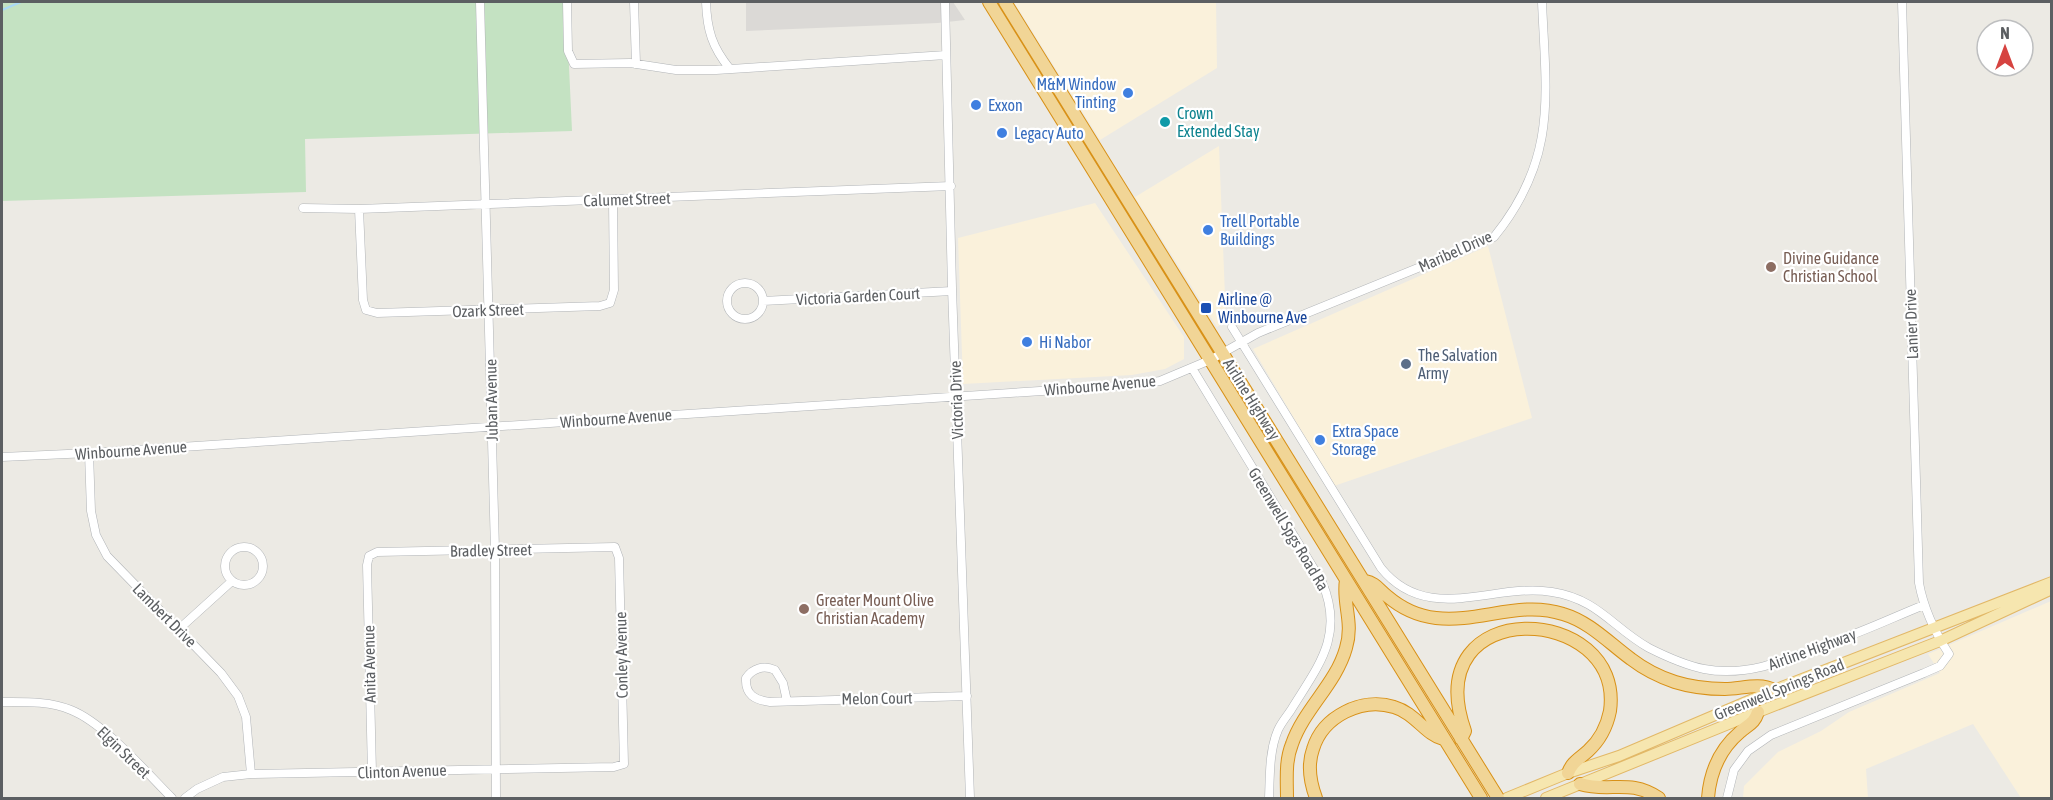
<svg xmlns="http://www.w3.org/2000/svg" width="2053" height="800" font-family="'Asap Condensed',sans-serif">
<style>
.commercial{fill:#faf1db}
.industrial{fill:#dbd9d6}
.green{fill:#c4e2c2}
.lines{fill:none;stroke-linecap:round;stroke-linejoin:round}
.stream{stroke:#aad9f6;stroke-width:2}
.minor-casing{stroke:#b1b4b7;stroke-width:9}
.major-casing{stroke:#e2b867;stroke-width:12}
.highway-casing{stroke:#d89118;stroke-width:14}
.minor{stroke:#fff;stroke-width:8}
.major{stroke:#f6e6af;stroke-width:10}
.highway{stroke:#f1d596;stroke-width:12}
.shop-dot{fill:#3f7fe0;stroke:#fff;stroke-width:2}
.culture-dot{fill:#0f9aa8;stroke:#fff;stroke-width:2}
.education-dot{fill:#8d6e63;stroke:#fff;stroke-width:2}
.transit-dot{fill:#1a4fb4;stroke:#fff;stroke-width:2}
.service-dot{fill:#5c6f8a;stroke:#fff;stroke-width:2}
.labels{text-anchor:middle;stroke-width:4.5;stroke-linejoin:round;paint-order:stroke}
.shop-label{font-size:16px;fill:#366cbe;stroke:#fff;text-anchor:start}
.culture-label{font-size:16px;fill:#0d838f;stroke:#fff;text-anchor:start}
.street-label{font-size:16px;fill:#5c5f62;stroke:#fff}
.education-label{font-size:16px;fill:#785e54;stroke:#fff;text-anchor:start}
.transit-label{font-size:16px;fill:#164399;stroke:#fff;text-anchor:start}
.service-label{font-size:16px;fill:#4e5e75;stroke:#fff;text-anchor:start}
</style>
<rect width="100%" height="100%" fill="#eceae4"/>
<path class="commercial" d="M1014,2H1216L1217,68L1100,140Z
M1219,146L1226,321L1217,327L1135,197Z
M1095,203L1184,337V359L1165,369L1132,375L963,384L958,238Z
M1488,246L1532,418L1334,486L1253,349Z
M2051,601V798H2021L1973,724L1866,769L1868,798H1743L1744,786L1778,752L1821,731L1849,712L1940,673L1928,654Z"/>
<path class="industrial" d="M746,2H953L965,20L938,23L746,31Z"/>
<path class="green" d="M2,2H566L572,131L305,139L306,192L2,201Z"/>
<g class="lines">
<path class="stream" d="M143,2H152
M2,10L21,2"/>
<defs>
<path id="minor" d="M480,2L495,550L496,798
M567,2L568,51L574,64L630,63L676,70H716L946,55
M634,2L636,64
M706,2C707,30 712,47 730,69
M945,2L952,288L970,798
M303,208L359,209L951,186
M359,209L363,300L366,310L377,313L600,306L610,303L614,290L613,200
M727 301a18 18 0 1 1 36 0a18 18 0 1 1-36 0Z
M763,301L952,291
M1232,327L1381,568C1428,626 1494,582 1552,592C1598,599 1613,628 1649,648C1667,657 1684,665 1704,669C1750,678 1793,657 1835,641C1865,631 1894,617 1924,605
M1192,368L1322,582C1345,636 1318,666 1291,710C1287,716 1281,723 1278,730C1269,751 1270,776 1269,798
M89,453L91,511L96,535L107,556L221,673L238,696L246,717L251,774
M2,457L89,453L1133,385L1160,381L1210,360L1258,333L1494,237C1558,158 1546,96 1542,2
M225 566a19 19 0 1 1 38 0a19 19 0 1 1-38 0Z
M179,629L232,581
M787,701L783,683L775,670C764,665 753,668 746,678C745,695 755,700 770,702L967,696
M2,702C24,702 50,701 71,710C104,723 146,772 172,798
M185,798L197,789L223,777L251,774L614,767L624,764L619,558L615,547L377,552L369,556L367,565L372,772
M1727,798L1734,770L1748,751L1771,735L1924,673L1940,666L1949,654C1934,631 1924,610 1919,583L1902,2"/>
<path id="major" d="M1507,798L1568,773L1619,756L1774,690L2052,582
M1546,798L1758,712L1940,641L2052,589"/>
<path id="highway" d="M989,2L1481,798
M1005,2L1498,798
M1365,581C1376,583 1379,590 1387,596C1401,608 1418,616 1436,618C1479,623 1520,600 1563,614C1590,622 1609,643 1631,659C1644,669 1660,677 1675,682C1691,687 1708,689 1725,689C1741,689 1759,682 1774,690
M1461,739L1465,731C1416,593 1625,603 1610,711C1607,726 1599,741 1588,751C1579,759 1572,762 1568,773
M1580,784C1610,793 1629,778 1659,798
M1287,798C1287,780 1285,761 1292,744C1304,709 1336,684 1346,648C1354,622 1342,603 1346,580
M1316,798C1310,782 1307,766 1313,749C1323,716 1362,697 1394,707C1415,713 1426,735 1443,739
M1708,798C1710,772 1720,749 1740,732C1749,724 1754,724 1758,712"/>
</defs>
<use href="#minor" class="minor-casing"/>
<use href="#major" class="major-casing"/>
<use href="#highway" class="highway-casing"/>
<use href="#minor" class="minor"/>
<use href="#major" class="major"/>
<use href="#highway" class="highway"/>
</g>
<g class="shop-dot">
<circle cx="1128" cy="93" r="6"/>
<circle cx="976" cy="105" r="6"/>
<circle cx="1002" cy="133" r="6"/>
<circle cx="1208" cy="230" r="6"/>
<circle cx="1027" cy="342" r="6"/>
<circle cx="1320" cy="440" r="6"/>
</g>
<circle class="culture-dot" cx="1165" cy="122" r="6"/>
<g class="education-dot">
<circle cx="1771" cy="267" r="6"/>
<circle cx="804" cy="609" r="6"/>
</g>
<rect class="transit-dot" x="1200" y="302" width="12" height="12" rx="3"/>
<circle class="service-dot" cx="1406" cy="364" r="6"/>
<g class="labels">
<g class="shop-label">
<text x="1116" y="90" text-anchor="end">M&amp;M Window<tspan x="1116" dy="18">Tinting</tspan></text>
<text x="988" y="111">Exxon</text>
<text x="1014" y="139">Legacy Auto</text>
<text x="1220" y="227">Trell Portable<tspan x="1220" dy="18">Buildings</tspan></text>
<text x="1039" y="348">Hi Nabor</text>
<text x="1332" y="437">Extra Space<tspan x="1332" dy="18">Storage</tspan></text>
</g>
<g class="culture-label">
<text x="1177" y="119">Crown<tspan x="1177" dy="18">Extended Stay</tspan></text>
</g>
<g class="street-label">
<text transform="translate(627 199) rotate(-2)" y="6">Calumet Street</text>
<text transform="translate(1455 251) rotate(-24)" y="6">Maribel Drive</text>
<text transform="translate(858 296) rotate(-3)" y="6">Victoria Garden Court</text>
<text transform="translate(488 310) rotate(-2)" y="6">Ozark Street</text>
<text transform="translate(1911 324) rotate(-92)" y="6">Lanier Drive</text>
<text transform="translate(1100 385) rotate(-5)" y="6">Winbourne Avenue</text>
<text transform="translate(1252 399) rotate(58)" y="6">Airline Highway</text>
<text transform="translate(491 400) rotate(-91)" y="6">Juban Avenue</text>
<text transform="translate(956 400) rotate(-92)" y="6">Victoria Drive</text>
<text transform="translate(616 418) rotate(-4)" y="6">Winbourne Avenue</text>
<text transform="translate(131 450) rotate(-4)" y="6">Winbourne Avenue</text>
<text transform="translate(1289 529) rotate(59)" y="6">Greenwell Spgs Road Ra</text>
<text transform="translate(491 550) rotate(-1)" y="6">Bradley Street</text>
<text transform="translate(165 615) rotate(45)" y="6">Lambert Drive</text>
<text transform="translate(1812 649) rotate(-20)" y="6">Airline Highway</text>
<text transform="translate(621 655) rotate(-91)" y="6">Conley Avenue</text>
<text transform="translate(369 664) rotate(-91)" y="6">Anita Avenue</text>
<text transform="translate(1779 689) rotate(-22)" y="6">Greenwell Springs Road</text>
<text transform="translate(877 698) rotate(-1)" y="6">Melon Court</text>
<text transform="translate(124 752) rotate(44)" y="6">Elgin Street</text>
<text transform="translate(402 771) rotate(-2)" y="6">Clinton Avenue</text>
</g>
<g class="education-label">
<text x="1783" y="264">Divine Guidance<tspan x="1783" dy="18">Christian School</tspan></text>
<text x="816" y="606">Greater Mount Olive<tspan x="816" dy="18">Christian Academy</tspan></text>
</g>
<g class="transit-label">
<text x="1218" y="305">Airline @<tspan x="1218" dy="18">Winbourne Ave</tspan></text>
</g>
<g class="service-label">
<text x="1418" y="361">The Salvation<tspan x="1418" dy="18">Army</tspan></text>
</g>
</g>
<rect width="2053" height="800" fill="none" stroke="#5c5f62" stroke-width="6"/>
<g transform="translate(2005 48)"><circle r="28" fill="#ffffff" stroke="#bebfc0" stroke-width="1.5"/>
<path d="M0-4.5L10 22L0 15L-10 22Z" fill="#d64340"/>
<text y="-9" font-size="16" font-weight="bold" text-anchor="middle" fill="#5c5f62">N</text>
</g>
</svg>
